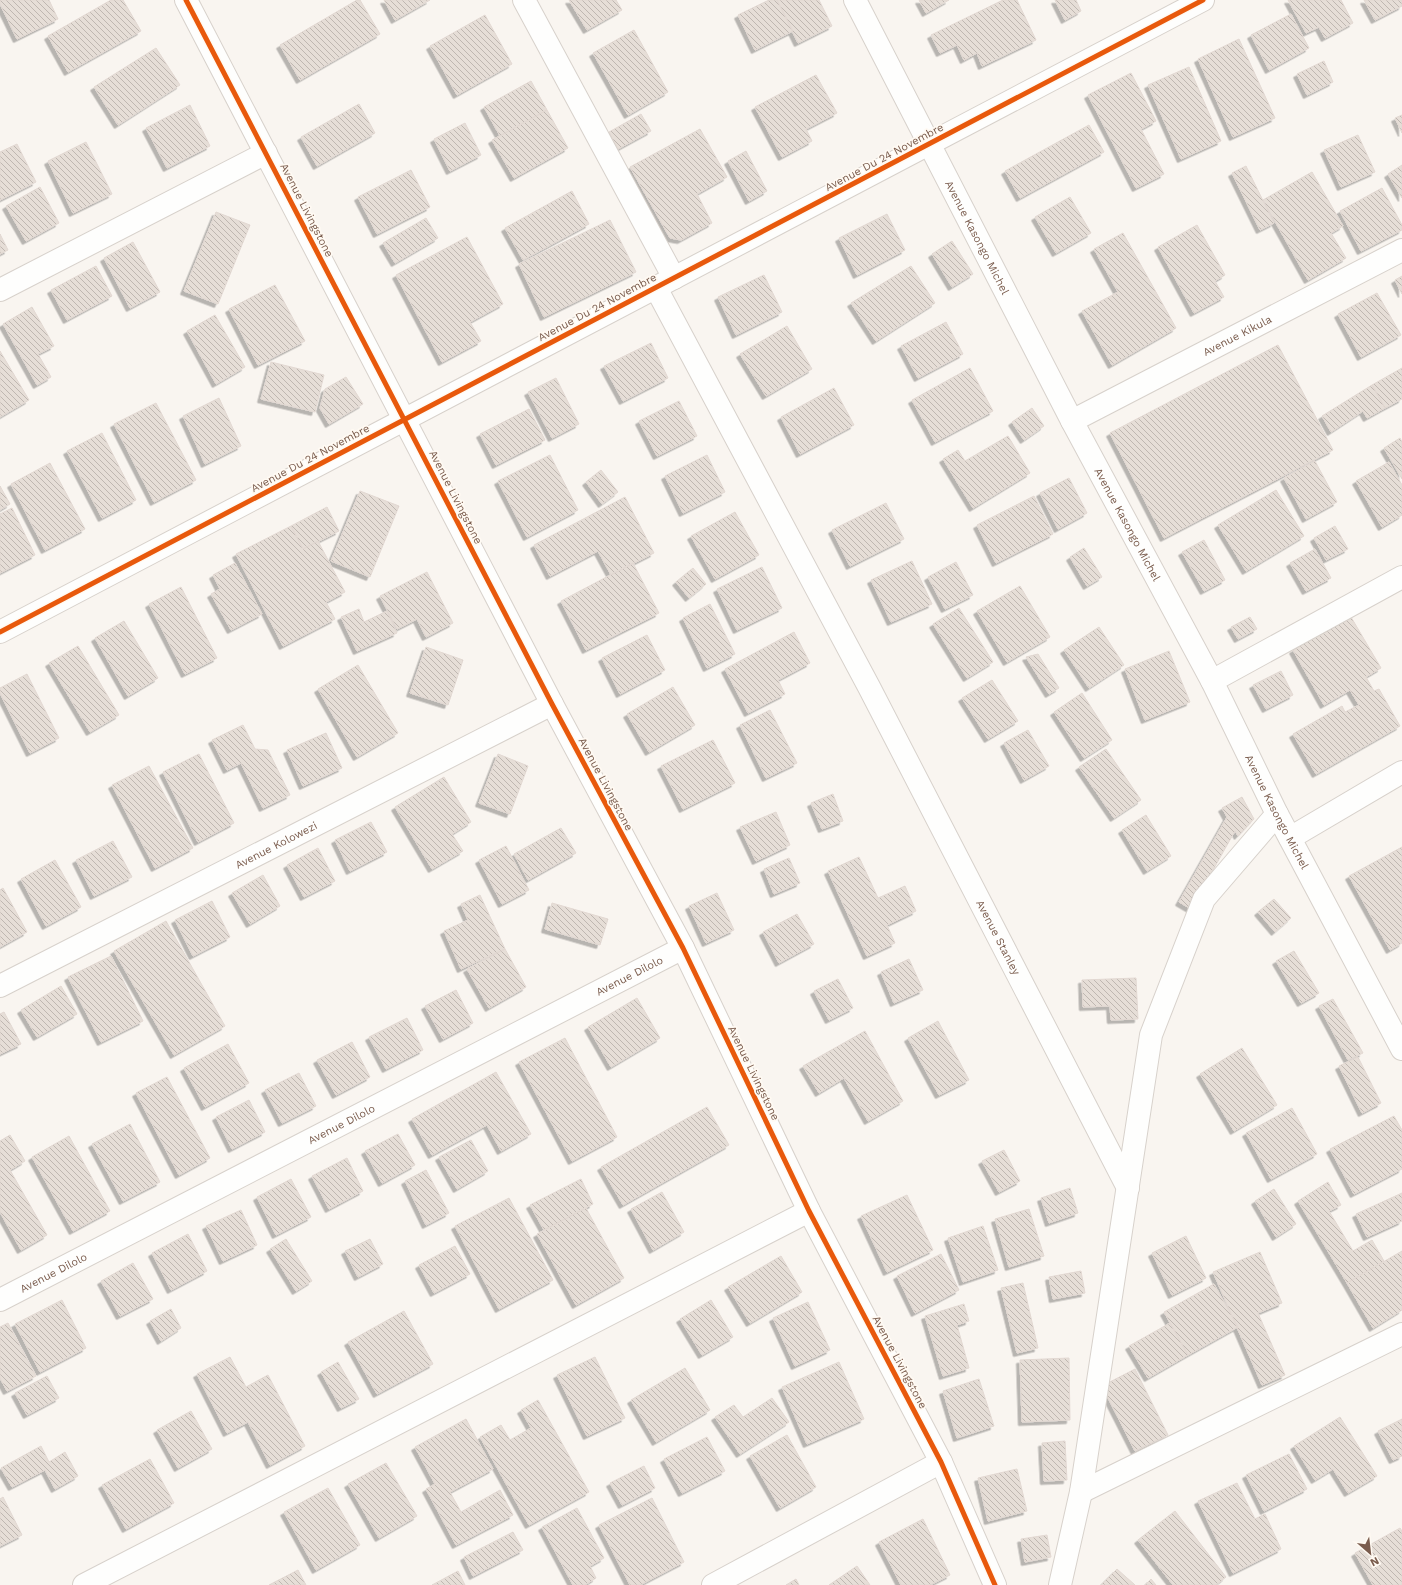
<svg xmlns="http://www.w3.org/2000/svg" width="1402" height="1585" font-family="'Work Sans',sans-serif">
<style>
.building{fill:url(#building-back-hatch);stroke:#e2d8d2;filter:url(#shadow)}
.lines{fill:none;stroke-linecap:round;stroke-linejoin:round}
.minor-casing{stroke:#d7d1cb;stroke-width:24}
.minor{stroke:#fefefd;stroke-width:22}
.cycleway-casing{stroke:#fffaf3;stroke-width:8}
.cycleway{stroke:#e8590c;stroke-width:5}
.labels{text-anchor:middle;stroke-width:3.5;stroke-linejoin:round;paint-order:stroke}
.street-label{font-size:11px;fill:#7a5c4d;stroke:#fffaf3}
</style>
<defs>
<pattern id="building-back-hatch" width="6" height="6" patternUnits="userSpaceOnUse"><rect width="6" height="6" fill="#e6ded7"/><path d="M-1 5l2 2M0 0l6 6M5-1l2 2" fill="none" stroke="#bfb7b1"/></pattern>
<filter id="shadow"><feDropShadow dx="-3.5" dy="3.5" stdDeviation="0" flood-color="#0004"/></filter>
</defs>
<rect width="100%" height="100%" fill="#f9f5f0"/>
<path class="building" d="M0,0H49L58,19L17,39L0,4Z
M111,0H123L141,31L68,72L48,36Z
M357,0H360L380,34L300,80L280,45Z
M384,0H430L395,20Z
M569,0H616L622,10L587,30Z
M769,0H777L793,31L755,50L738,15Z
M777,0H819L832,26L798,43Z
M919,0H949L926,13Z
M1003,0H1017L1036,40L982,66L977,53L964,60L957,45L940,53L931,35Z
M1055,0H1076L1081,11L1065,20Z
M1288,0H1341L1353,23L1325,38L1319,27L1306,33Z
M1364,0H1402V6L1375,20Z
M1291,14L1309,48L1269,70L1251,35Z
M485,15L512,64L457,95L430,46Z
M634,30L668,92L628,115L593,53Z
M1239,39L1275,118L1233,137L1198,59Z
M156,48L180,85L118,125L94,87Z
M1324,61L1333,82L1307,95L1297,74Z
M1189,67L1221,141L1181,159L1148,85Z
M1131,73L1156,121L1141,129L1164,174L1136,188L1088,95Z
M816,75L837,113L806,129L812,141L782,157L755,107Z
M531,81L547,110L500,136L484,107Z
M359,104L375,133L317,166L301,137Z
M190,105L210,146L167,168L146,128Z
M547,110L568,148L514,178L492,140Z
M641,114L651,131L618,149L609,132Z
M1402,115V133L1395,118Z
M465,123L481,155L450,171L434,139Z
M1089,125L1104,152L1020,198L1005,171Z
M700,129L727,177L697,194L712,223L681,240L670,238L630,167Z
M1358,135L1375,172L1341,187L1324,150Z
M86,142L112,194L73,213L48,161Z
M17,144L36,182L0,200V152Z
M746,151L767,191L749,201L728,161Z
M1402,165V198L1388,174Z
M1246,166L1274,223L1260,230L1232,173Z
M411,170L430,207L377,234L358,197Z
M1312,172L1343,226L1331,233L1346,258L1308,280L1263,200Z
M40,187L59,223L26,241L6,206Z
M1382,188L1402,225V230L1361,251L1340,211Z
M572,191L589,224L523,260L505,228Z
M1070,197L1091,233L1056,253L1035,217Z
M216,212L250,225L218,304L184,291Z
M887,214L905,250L857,275L839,238Z
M426,218L438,238L395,263L383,243Z
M610,220L636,272L544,317L519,264Z
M1197,225L1225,275L1215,281L1224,297L1194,313L1158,247Z
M1123,233L1176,328L1112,365L1082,311L1118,292L1094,249Z
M0,234L8,250L0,254Z
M467,237L503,304L470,322L481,341L442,362L396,275Z
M952,241L973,274L952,287L932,254Z
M133,242L160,292L130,308L104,258Z
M96,266L112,296L67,320L51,290Z
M911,266L935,303L876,341L851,303Z
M764,275L782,312L736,335L718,297Z
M1402,276V294L1395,280Z
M275,285L305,341L258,365L229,309Z
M1377,293L1401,335L1361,357L1338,314Z
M32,307L54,346L38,354L51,377L37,385L3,324Z
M215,315L245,367L216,384L187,331Z
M946,322L963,354L918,378L901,346Z
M787,326L812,369L766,396L740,354Z
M651,343L668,378L623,401L604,366Z
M1278,345L1333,450L1164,538L1110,433Z
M0,351L29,400L0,417Z
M271,362L324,375L315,412L261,399Z
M970,368L993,411L935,442L912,400Z
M1402,368V399L1385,408L1372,385Z
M346,377L363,404L329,424L320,408L325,389Z
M556,378L579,424L552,438L528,392Z
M1372,385L1385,408L1367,418L1363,411L1331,432L1322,416Z
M834,388L854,425L800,454L781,417Z
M219,398L241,446L205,464L183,416Z
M679,401L697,436L657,456L639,421Z
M156,403L196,480L154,502L114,424Z
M1032,408L1044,426L1024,440L1012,422Z
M529,409L545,440L496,465L480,434Z
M102,433L136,500L102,518L67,451Z
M1008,436L1030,473L973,508L943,459L958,450L965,461Z
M1400,438L1402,442V479L1384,448Z
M550,455L578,510L527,537L498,481Z
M707,455L725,492L683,513L665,476Z
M1315,461L1337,502L1306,519L1284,478Z
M1389,462L1402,485V515L1382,527L1356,481Z
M50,463L85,529L45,550L11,484Z
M601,470L618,492L602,504L586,482Z
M1069,478L1087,513L1058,529L1040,493Z
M0,486L10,504L0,510Z
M1276,490L1304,536L1246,571L1218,525Z
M360,491L399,506L370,577L331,561Z
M1034,496L1053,534L996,563L977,525Z
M625,497L654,553L611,575L598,551L550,576L534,545Z
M886,503L904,539L850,566L832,530Z
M327,507L339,531L303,549L291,526Z
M12,508L35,555L0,573V514Z
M735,512L759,555L715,579L691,536Z
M291,526L303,549L318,541L345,592L326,602L335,619L283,646L236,554Z
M1335,526L1348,549L1326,560L1314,538Z
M1204,540L1225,580L1204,591L1182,552Z
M1084,548L1102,577L1087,586L1070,557Z
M1315,549L1331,578L1306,591L1290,563Z
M912,561L932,604L891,622L871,580Z
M956,562L973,595L945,609L928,577Z
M235,563L262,614L231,630L211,594L220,589L213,575Z
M633,563L659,613L586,650L561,601Z
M762,567L782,608L737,630L717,589Z
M693,568L706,584L689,598L676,582Z
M427,572L453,623L426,637L417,619L397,629L380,596Z
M1020,586L1050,637L1007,662L977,611Z
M181,587L217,658L185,674L149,604Z
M710,604L735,654L707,668L683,618Z
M959,608L993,662L967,678L933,624Z
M359,609L364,622L387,611L397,633L357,651L341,617Z
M1250,617L1257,629L1238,639L1231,627Z
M1351,617L1381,668L1366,677L1374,691L1379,689L1400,726L1316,774L1293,734L1342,706L1345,712L1359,705L1350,690L1324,705L1293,650Z
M124,621L158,678L128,696L95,638Z
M1099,627L1124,665L1089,688L1064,650Z
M794,632L810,663L778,680L785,694L748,713L725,669Z
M647,635L665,670L620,694L602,658Z
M78,646L119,715L90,732L49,663Z
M426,647L463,660L448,705L410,693Z
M1169,651L1190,702L1145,720L1125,669Z
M1038,654L1059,688L1049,694L1026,657Z
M358,665L398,733L357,757L318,689Z
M1281,671L1293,695L1266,709L1253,685Z
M27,674L59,738L30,753L0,693V688Z
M992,680L1018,721L988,739L962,698Z
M673,687L695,725L649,752L627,714Z
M1082,693L1112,740L1084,758L1054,712Z
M770,710L797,763L766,778L740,725Z
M243,725L255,749L268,750L290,795L263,808L241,763L227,770L212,740Z
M1028,730L1049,766L1024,780L1004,743Z
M326,733L342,768L303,786L287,750Z
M713,740L735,783L683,809L661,766Z
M1106,749L1141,800L1114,818L1079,767Z
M199,754L234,823L198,842L163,772Z
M498,754L528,766L510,814L479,803Z
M149,766L193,848L155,868L112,785Z
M444,777L471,822L452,834L463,851L432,869L395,807Z
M833,794L843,821L822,829L811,803Z
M1242,797L1254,819L1238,836L1235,831L1191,909L1179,902L1227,817L1222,808Z
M776,812L790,845L756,861L740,827Z
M1146,815L1171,856L1147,871L1122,830Z
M371,822L387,852L350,871L335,840Z
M561,828L576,853L528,880L514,854Z
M113,841L132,877L94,896L76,860Z
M506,846L529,890L502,904L479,860Z
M1402,847V943L1390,950L1349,876Z
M318,848L335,881L304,897L287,865Z
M859,857L878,898L905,886L916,911L887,925L895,943L867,956L828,871Z
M789,858L800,883L774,894L764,869Z
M55,860L81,907L46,926L21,879Z
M263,875L280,906L250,924L232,893Z
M3,888L27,932L0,947V890Z
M717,893L734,930L706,943L689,906Z
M480,895L505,949L461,969L444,931L468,920L461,904Z
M1274,899L1291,918L1275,932L1258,912Z
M212,901L230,937L193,956L175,920Z
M552,903L608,919L600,945L545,929Z
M797,914L814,944L779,963L763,932Z
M166,921L225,1026L174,1055L114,951Z
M505,949L526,987L489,1008L467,969Z
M1294,951L1319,993L1301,1003L1276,961Z
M111,956L143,1021L101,1042L68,977Z
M909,959L923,990L894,1003L881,972Z
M1136,978L1138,1019L1111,1020L1110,1006L1083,1007L1082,980Z
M838,979L853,1008L829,1020L814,991Z
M61,986L77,1014L37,1037L21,1010Z
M456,990L473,1023L443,1039L425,1006Z
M637,998L660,1038L611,1067L588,1027Z
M1333,999L1363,1053L1348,1060L1319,1006Z
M4,1012L21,1044L0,1054V1014Z
M407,1018L423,1050L386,1069L369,1037Z
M938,1021L969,1080L939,1095L908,1038Z
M865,1031L903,1101L868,1121L844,1078L819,1093L803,1066Z
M565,1038L617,1137L572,1161L519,1062Z
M352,1042L370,1077L336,1095L317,1060Z
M228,1044L249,1083L205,1107L184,1068Z
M1242,1048L1277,1105L1234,1131L1200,1074Z
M1358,1057L1381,1103L1362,1113L1339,1066Z
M496,1072L531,1134L501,1151L487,1125L432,1155L412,1119Z
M299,1073L316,1106L282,1123L265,1090Z
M167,1077L210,1158L179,1175L136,1093Z
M249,1100L265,1132L232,1149L216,1117Z
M707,1107L729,1145L623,1205L601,1167Z
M1292,1108L1317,1154L1271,1179L1246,1133Z
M1394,1116L1402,1130V1169L1354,1194L1330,1149Z
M130,1124L160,1182L123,1201L92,1144Z
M398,1134L415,1165L382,1183L365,1151Z
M10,1135L25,1161L10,1170L47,1235L21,1250L0,1212V1141Z
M69,1136L110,1211L73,1231L32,1157Z
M471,1140L488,1171L457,1189L439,1157Z
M1004,1150L1020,1181L999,1192L982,1161Z
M347,1158L363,1191L329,1209L312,1176Z
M426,1170L449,1213L426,1225L405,1181Z
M291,1179L311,1217L276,1235L257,1197Z
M581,1179L593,1204L544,1230L530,1205Z
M1328,1182L1341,1205L1329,1211L1353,1251L1372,1240L1384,1261L1347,1283L1298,1201Z
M1070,1188L1078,1213L1049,1223L1041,1198Z
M1274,1189L1296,1224L1276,1237L1255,1201Z
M662,1192L684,1232L653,1250L631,1209Z
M1402,1193V1221L1367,1237L1356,1214Z
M907,1195L933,1250L887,1272L861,1216Z
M509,1198L553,1280L499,1309L455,1226Z
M586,1208L624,1278L576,1305L537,1234Z
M1029,1209L1044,1256L1009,1267L995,1219Z
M241,1210L257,1245L223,1261L206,1226Z
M983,1226L998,1270L963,1282L948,1238Z
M188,1234L207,1271L171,1290L152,1253Z
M1186,1236L1206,1278L1172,1295L1152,1253Z
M286,1239L312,1281L296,1291L270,1249Z
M370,1239L383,1264L358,1277L345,1251Z
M455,1246L470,1274L434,1293L419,1265Z
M1402,1251V1310L1373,1328L1347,1283Z
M1260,1252L1282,1303L1258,1313L1285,1375L1262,1385L1213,1272Z
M941,1254L959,1290L915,1313L897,1276Z
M781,1256L802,1292L750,1323L728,1287Z
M133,1263L153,1299L120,1316L101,1281Z
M1081,1271L1085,1293L1053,1299L1049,1277Z
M1023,1283L1038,1348L1017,1353L1001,1288Z
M1214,1284L1238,1327L1188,1355L1164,1312Z
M62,1300L86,1348L40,1372L15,1324Z
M711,1300L733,1337L702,1355L680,1319Z
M808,1302L830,1350L795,1366L773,1318Z
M964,1304L969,1321L957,1325L969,1368L943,1376L925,1316Z
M171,1309L181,1328L161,1341L150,1321Z
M404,1311L433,1364L377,1394L348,1342Z
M8,1323L36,1376L7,1391L0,1378V1327Z
M1170,1323L1188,1355L1148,1378L1129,1346Z
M230,1357L246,1387L268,1375L305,1446L270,1465L248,1422L227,1433L197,1374Z
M595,1357L625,1418L587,1436L557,1375Z
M1069,1358L1070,1420L1022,1422L1020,1360Z
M338,1362L359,1399L341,1408L321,1372Z
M839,1362L864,1419L807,1444L782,1387Z
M685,1368L710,1410L656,1442L631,1400Z
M1135,1369L1168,1435L1135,1451L1102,1386Z
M47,1376L59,1398L27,1415L15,1393Z
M979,1379L994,1426L957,1438L943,1391Z
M772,1398L789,1422L740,1454L715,1417L734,1405L743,1417Z
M538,1400L589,1492L529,1525L480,1437L501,1425L510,1440L531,1428L521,1410Z
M191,1411L212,1449L178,1468L157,1430Z
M1340,1417L1377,1476L1348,1493L1333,1469L1315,1480L1294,1446Z
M466,1419L493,1469L450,1492L461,1512L500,1490L513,1515L456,1545L426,1489L435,1484L415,1447Z
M1402,1419V1456L1393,1460L1378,1431Z
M787,1435L816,1487L780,1508L750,1456Z
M707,1437L725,1471L682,1493L664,1459Z
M1065,1441L1067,1480L1044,1481L1042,1443Z
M41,1446L49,1462L65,1452L78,1476L55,1489L45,1470L12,1487L1,1468Z
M1289,1454L1307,1489L1264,1511L1246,1475Z
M150,1459L174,1503L126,1529L102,1485Z
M386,1463L417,1516L379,1538L348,1484Z
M644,1466L655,1488L622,1505L610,1483Z
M1017,1469L1027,1511L988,1521L978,1478Z
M1237,1483L1255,1519L1265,1514L1281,1549L1233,1573L1198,1501Z
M328,1488L360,1545L316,1570L284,1512Z
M3,1497L22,1535L0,1546V1499Z
M652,1498L684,1562L640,1585H630L599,1525Z
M577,1508L604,1558L590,1566L596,1578L585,1585H573L542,1527Z
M1175,1511L1226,1577L1216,1585H1173L1138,1540Z
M923,1519L950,1575L930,1585H901L879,1542Z
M1400,1528L1402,1531V1585H1373L1355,1553Z
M513,1532L523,1550L473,1576L464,1557Z
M1047,1535L1051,1557L1025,1562L1021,1539Z
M857,1566L870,1585H829Z
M1117,1569L1135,1585H1101Z
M298,1570L306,1585H269Z
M458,1571L465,1585H432Z
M796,1579L799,1585H786Z
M1151,1579L1156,1585H1145Z"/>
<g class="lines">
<defs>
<g id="minor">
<path d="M186,0L552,704L683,948L809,1211L941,1462L995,1585"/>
<path d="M524,0L674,278"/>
<path id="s1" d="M855,0L1072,421L1212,681L1277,814L1402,1049"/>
<path id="s2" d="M656,288L869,687L1128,1188"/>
<path d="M0,290L266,153"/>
<path id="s3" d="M1072,421L1402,250"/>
<path d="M0,632L1203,0"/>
<path d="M1212,681L1402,577"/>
<path d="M1290,838L1402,772"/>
<path id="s4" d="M0,986L552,704"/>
<path id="s5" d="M0,1300L683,948"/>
<path d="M1081,1492L1402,1334"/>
<path d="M84,1585L809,1211"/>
<path d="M713,1585L941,1462"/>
<path d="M1060,1585L1081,1492L1151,1035L1204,899L1277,814"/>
</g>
</defs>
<use href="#minor" class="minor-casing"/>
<use href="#minor" class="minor"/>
<defs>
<path id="cycleway" d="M186,0L552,704L683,948L809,1211L941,1462L995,1585
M0,632L1203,0"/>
</defs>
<use href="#cycleway" class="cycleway-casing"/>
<use href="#cycleway" class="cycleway"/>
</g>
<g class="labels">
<g class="street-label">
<text transform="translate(884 157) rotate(-28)" y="4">Avenue Du 24 Novembre</text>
<text transform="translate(307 210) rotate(63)" y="4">Avenue Livingstone</text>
<text dy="4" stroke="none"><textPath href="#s1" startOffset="267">Avenue Kasongo Michel</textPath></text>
<text transform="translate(597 307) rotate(-28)" y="4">Avenue Du 24 Novembre</text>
<text dy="4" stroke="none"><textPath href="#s3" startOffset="186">Avenue Kikula</textPath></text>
<text transform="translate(310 458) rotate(-28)" y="4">Avenue Du 24 Novembre</text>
<text transform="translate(456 497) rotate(63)" y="4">Avenue Livingstone</text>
<text dy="4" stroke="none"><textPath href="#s1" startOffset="591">Avenue Kasongo Michel</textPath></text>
<text transform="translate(606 784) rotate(62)" y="4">Avenue Livingstone</text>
<text dy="4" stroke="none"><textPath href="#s1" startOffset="915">Avenue Kasongo Michel</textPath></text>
<text dy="4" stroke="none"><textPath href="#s4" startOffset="310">Avenue Kolowezi</textPath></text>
<text dy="4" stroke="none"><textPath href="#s2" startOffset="734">Avenue Stanley</textPath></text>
<text dy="4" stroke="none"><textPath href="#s5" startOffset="708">Avenue Dilolo</textPath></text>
<text transform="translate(754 1073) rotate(64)" y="4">Avenue Livingstone</text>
<text dy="4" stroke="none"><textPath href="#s5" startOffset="384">Avenue Dilolo</textPath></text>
<text dy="4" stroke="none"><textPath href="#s5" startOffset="60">Avenue Dilolo</textPath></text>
<text transform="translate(900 1362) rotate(62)" y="4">Avenue Livingstone</text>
</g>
</g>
<g transform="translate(1370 1553) rotate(152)" stroke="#fffaf3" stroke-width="3" paint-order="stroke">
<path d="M0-3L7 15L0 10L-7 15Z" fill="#7a5c4d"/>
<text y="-6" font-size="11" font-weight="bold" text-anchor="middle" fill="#7a5c4d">N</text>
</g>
</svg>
